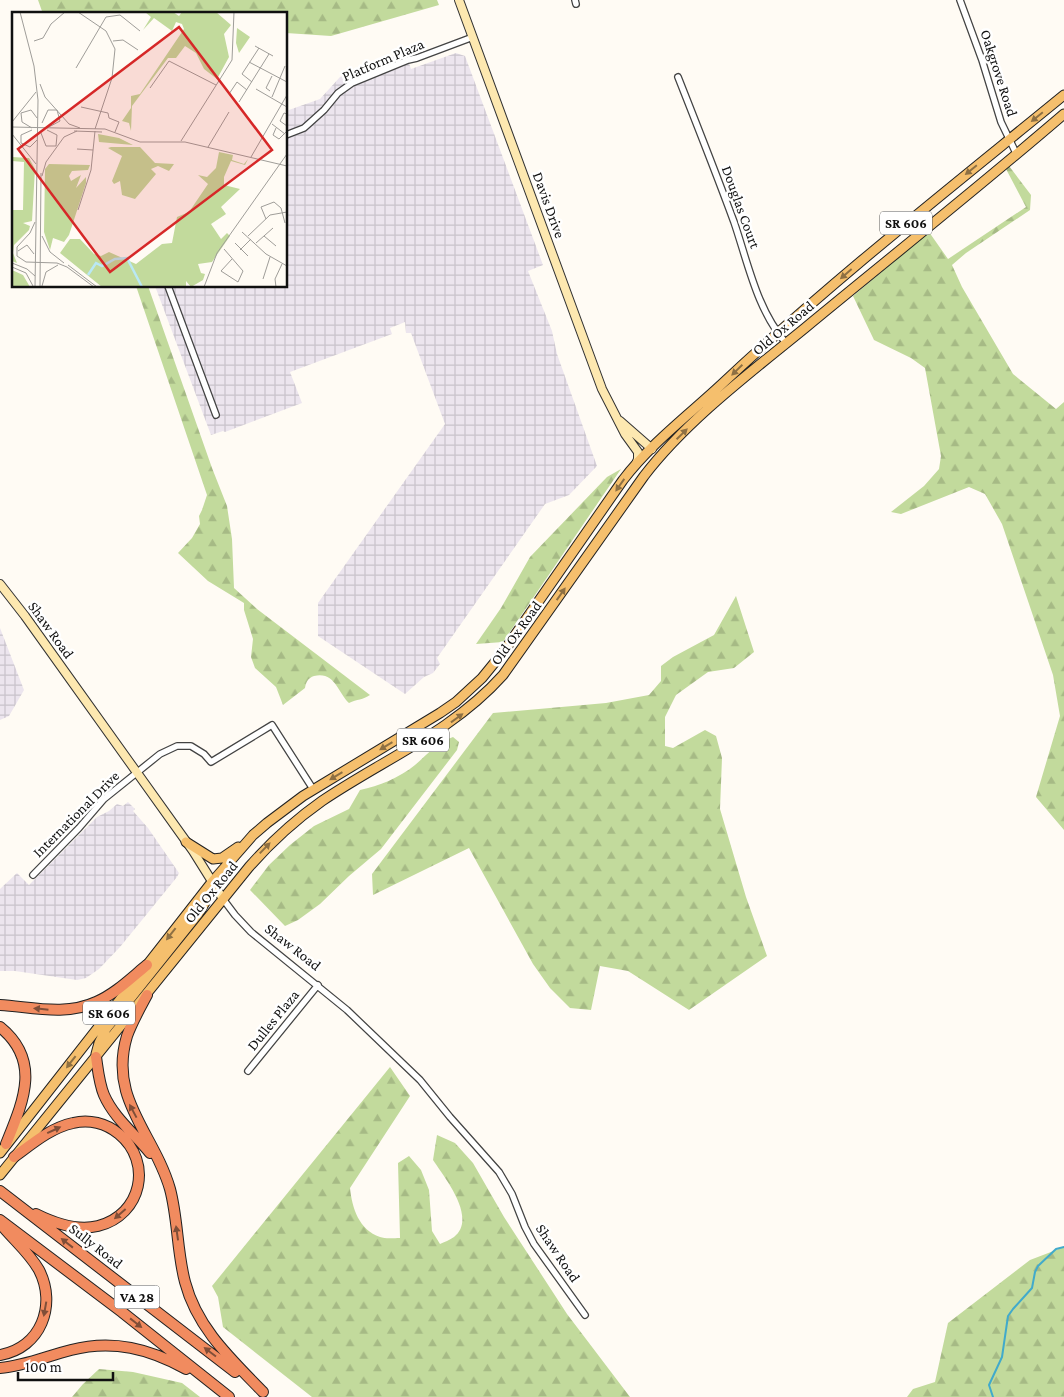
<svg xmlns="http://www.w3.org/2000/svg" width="1064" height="1397" font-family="'Crimson Pro',serif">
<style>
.industrial{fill:url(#industrial-grid)}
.forest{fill:url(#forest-firs)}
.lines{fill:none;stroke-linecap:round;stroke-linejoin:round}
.stream{stroke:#41aacb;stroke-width:2}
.street-casing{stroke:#434343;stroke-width:8}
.secondary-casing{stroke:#323232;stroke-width:10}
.primary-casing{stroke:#212121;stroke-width:11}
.highway-casing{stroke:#212121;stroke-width:12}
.street{stroke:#fff;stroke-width:5.5}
.secondary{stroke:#fde8b0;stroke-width:8}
.primary{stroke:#f5bf6d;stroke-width:9}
.highway{stroke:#f18b5f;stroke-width:10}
.oneway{fill:#8e7043}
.oneway2{fill:#804e38}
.labels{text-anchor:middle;stroke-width:5;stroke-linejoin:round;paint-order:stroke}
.shield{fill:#fff;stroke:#585858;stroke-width:1}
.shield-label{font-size:14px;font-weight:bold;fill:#101010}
.street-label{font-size:15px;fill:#101010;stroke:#fff}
.inset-river{fill:none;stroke:#b9e8f5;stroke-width:2.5}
.inset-road{fill:none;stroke:#9f9d99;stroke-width:1}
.view{fill:#d62828;fill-opacity:0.15;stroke:#d62828;stroke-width:2.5}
.inset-edge{fill:none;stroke:#101010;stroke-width:2.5}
</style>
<defs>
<pattern id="industrial-grid" width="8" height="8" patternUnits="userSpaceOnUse" patternTransform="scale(1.25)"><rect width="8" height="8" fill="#ece5ee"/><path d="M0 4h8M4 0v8" fill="none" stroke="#c9c3cb"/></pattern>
<pattern id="forest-firs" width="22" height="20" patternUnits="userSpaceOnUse" patternTransform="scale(1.25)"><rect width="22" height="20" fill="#c2da9c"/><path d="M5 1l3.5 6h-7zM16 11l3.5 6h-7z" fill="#a6ba85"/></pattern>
</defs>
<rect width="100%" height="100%" fill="#fffbf4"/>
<path class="industrial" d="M405,52L411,69L456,53L465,56L543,265L528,271L552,331L557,354L597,466L569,495L545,504L437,658L440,664L433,673L424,677L405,694L318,636V603L445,424L411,333H406L405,322L390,328L392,334L290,372L302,403L225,432L223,431L211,435L155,286H286V111L320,99L340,77Z
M0,628L24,690L9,716L0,720Z
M128,802L135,809L133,811L148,828L179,873L177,877L120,947L99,969L86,978L77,980L15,971H0V889L17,873L29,885L97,817L109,811L117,804L123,806Z"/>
<path class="forest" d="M38,0H437L439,5L331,36L286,33V14H43Z
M1009,166L1031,195L1030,210L966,253L952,265L962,287L1013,374L1056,409L1064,402V830L1036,797L1060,716L1053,675L1002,524L985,494L969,487L901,514L891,512L924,486L939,469L941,456L925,368L911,358L874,340L853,296L929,232L948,259L1026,207L1006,169Z
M136,286H148L212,468L227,506L232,539L234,588L257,609L370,695C363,700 357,699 349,703C338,693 335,671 314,676C308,678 306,682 305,688L283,705L276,687L255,668L251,657L253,639L244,610V603L208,581L178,553L192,538L200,524L199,516L202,510L207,495Z
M621,469L503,642L476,644L501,608L530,557L607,477Z
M736,596L754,652L734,668L708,672L676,695L665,717V746L673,748L705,730L716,736L722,758L720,809L746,897L767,956L689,1010L628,971L600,966L591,1010L570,1008L550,988L533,964L469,848L373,895L372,874L493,713L606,703L649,695L661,681V666L673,657L714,635Z
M453,737L459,742L457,750L381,849L349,876L320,904L298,920L285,926L250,890L269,865L290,845L314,826L349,809L360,790C379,786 399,778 415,765C427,755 437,742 453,737Z
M390,1067L410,1096L350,1188C352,1208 359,1230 380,1237C385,1239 394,1238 400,1238L398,1163L409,1156L421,1170L429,1190L432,1231L440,1244C444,1242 450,1240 454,1237C478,1218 444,1177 433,1160L437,1135L455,1143L473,1163L504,1217L567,1314L630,1397H312L223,1327L218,1297L212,1286Z
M1064,1247V1397H907L913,1389L935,1382L948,1323L1030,1260Z
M99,1369L133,1372L182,1383L200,1397H72L83,1384Z"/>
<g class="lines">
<path class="stream" d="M993,1397L989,1385L1002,1357L1008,1316L1013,1309L1032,1288L1035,1272L1038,1266L1056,1249L1064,1247"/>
<defs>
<path id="street" d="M575,0L576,4
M960,0L982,60L1001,122L1016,153
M678,77C697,125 716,173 734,222C748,263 757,310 786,343
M286,135L304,128L324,110L338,93L352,83L408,60L417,58L473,37
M168,286L216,415
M33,875L79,828L104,799L160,754L177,746H191L204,754L211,762L272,725L313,789
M223,899L235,915L251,932L347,1010L420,1080L450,1117L499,1172L512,1194L525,1227L534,1244L585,1315
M248,1071L318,985"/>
<path id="secondary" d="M459,0L602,389L625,434L638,452V459L636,464
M620,421L652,449
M0,584L25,616L193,851L223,899"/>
<path id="primary" d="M186,842L213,859L222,858L238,847
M96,1054L99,1043L106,1029L198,914L209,896L212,885
M0,1153L212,882L253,835L267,823L303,796L440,713L456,702L482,678L504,651L623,480C651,443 690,414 723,383C832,281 949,189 1064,95
M0,1175L249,867C271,842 295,820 322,801C384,759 452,732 503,675L644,476C686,421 751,372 805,328C891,257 979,187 1064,114"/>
<path id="highway" d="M147,995C140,1008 132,1022 127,1036C108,1099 154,1133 170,1189C178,1219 177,1252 185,1282C197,1328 231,1359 263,1392
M0,1005C32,1007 66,1016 96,1002C115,994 131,978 147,965
M0,1027C42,1061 23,1102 6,1144
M96,1057C98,1070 99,1083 104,1095C114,1118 135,1134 150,1153
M14,1157C32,1144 50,1128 73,1123C89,1119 106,1123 119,1134C153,1162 142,1215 98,1226C78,1231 54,1223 36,1214
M0,1191L235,1372
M0,1220L122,1312L229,1397
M0,1355C41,1348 57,1305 39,1270C30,1254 16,1242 4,1228
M0,1368C25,1366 47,1356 71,1350C113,1339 150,1349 186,1369"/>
</defs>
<use href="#street" class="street-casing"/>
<use href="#secondary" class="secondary-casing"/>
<use href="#primary" class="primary-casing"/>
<use href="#highway" class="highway-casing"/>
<use href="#street" class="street"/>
<use href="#secondary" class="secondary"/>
<use href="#primary" class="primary"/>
<use href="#highway" class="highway"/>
</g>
<defs><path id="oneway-solid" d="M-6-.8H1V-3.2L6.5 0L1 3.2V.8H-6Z" transform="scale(1.25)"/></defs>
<g class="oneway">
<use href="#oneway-solid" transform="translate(1037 117) rotate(141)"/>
<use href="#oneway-solid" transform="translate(971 170) rotate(141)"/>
<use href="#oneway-solid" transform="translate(846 274) rotate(139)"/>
<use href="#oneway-solid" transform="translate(737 370) rotate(136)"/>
<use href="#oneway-solid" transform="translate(682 434) rotate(-44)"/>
<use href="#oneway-solid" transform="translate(620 485) rotate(125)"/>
<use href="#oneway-solid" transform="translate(561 594) rotate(-55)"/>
<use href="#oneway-solid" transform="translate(457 718) rotate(-36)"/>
<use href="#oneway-solid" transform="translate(386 746) rotate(149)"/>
<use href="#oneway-solid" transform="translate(336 776) rotate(149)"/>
<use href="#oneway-solid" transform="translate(265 848) rotate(-46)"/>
<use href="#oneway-solid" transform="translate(171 934) rotate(128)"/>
<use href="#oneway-solid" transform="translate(71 1062) rotate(128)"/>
</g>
<g class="oneway2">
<use href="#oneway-solid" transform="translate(41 1009) rotate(-174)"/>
<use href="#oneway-solid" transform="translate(133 1111) rotate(-118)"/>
<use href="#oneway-solid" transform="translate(54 1130) rotate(-25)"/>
<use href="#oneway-solid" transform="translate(120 1214) rotate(139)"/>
<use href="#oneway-solid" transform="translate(177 1233) rotate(-98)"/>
<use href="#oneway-solid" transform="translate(67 1243) rotate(-142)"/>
<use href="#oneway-solid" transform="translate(45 1309) rotate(100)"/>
<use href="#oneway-solid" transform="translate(136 1323) rotate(38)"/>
<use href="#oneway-solid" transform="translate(210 1352) rotate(-143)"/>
</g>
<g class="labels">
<g class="shield">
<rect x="880" y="211.5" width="52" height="23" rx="4"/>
<rect x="397" y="728.5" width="52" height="23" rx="4"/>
<rect x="83" y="1001.5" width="52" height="23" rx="4"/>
<rect x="114.5" y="1285.5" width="45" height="23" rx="4"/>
</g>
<g class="shield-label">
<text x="906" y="228">SR 606</text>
<text x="423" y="745">SR 606</text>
<text x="109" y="1018">SR 606</text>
<text x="137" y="1302">VA 28</text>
</g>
<g class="street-label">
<text transform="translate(383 60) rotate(-23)" y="5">Platform Plaza</text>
<text transform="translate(999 73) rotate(72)" y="5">Oakgrove Road</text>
<text transform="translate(549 205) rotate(70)" y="5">Davis Drive</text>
<text transform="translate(741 207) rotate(70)" y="5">Douglas Court</text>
<text transform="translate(783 328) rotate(-40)" y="5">Old Ox Road</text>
<text transform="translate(51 630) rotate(54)" y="5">Shaw Road</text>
<text transform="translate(516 633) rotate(-54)" y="5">Old Ox Road</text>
<text transform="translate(76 814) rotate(-45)" y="5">International Drive</text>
<text transform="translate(211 892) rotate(-51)" y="5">Old Ox Road</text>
<text transform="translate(293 947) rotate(38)" y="5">Shaw Road</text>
<text transform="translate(273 1020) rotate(-51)" y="5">Dulles Plaza</text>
<text transform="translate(96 1246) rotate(38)" y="5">Sully Road</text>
<text transform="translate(558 1253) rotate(56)" y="5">Shaw Road</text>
</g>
</g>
<g transform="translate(12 12)">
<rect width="275" height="275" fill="#fffbf4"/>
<path d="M133,0H161L167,4L170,0H204L219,13L212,22L217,45L205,67L192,57L184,41L173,34L164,46H156L120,94L119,119L117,111L110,109L119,96V84L128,82L172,17L170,12L164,10L160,19L142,6L131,18L139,5ZM225,16L238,25L227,41L224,31ZM86,122L107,126L121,133L87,130ZM99,135H128L143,151L162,152L157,159L146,154L139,157L144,162L123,187L110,183L108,169L102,172L100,169L110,144L96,136ZM207,140L221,143L220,148L232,152L236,147L233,153L219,149L212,165V173L228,177L209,195L214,202L199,212L209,227L215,221L218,224L200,250L186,252L189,261L193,262L191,268L179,275L174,269V275H90L48,241L58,227H68L82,242L89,244L97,240L124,252L150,232L160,231L165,205L177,200L196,172L186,163L195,165L204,156ZM0,145L17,146L23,157L20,209L11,211L18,214L17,218L2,233L1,241L5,251L0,249V198H11L12,150L0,149ZM37,152L78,153L76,158L60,159L57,164L59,169L69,163L64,176L74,165V171L57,223L52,230L41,226L38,238L32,220L33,157ZM0,258L11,263L18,275H0Z" fill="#c2da9c"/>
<path class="inset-river" d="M76,263L84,251L90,254L103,247L115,246L130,275"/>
<path class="inset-road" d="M8,0L22,54L26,88L23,275M66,0L94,19L103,37L100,66L83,117M22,29L31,26L39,12L53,0M101,29L111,28L126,38M243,34L261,44M237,50L275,70M64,56L94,5L108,3L128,19M240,70L230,62L247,36M28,72L33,85L57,112L68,116M138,76L157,49L204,73M244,77L275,95M258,79L254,76L260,64M217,82L225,70L235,78M260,85L273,54M227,90L257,42M69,95L96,101L97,106L107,110L103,120M275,102L272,101L268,109L275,114M0,110L24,80M30,111L36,98H45L48,109L35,116M260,112L273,122M0,115L93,117L128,130H173L275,154M20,116L10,110L9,101L19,98L25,106M264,116L261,123L267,127L275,119M20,118L9,123V131L18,135L25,128M62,119L90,120M29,121L34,134H44L45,123L35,118M0,122L24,152M169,129L220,48L222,0M196,135L217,100M65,137L81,138M239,145L275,83M30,164L34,150L52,125L65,119M66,198L79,158L83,119M254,207L249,195L262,190L269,196L273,211M23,210L18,221L5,235V244L14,250L45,251L55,255M230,220L254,242L275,254M30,224L38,240L52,251M236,224L258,203L275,200M252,224L264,234M223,231L236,244M244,231L261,216M212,237L231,259L226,270L209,259L220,247M228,238L239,227M6,239L15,233L22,242M0,251L15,257L23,264M56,253L85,275M0,255L14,261L21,274M55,255L82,275M251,267L258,245M30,274L34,260L46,253M28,275L29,161M192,275L205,241L275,142M264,275L263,267L270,252"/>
<path class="view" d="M167,15L260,138L98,260L6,137Z"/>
<rect width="275" height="275" class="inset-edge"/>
</g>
<path d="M18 1372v8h95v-8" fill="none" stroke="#101010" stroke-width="2.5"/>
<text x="25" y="1372" font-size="15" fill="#101010" stroke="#ffffff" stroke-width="4" paint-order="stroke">100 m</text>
</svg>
